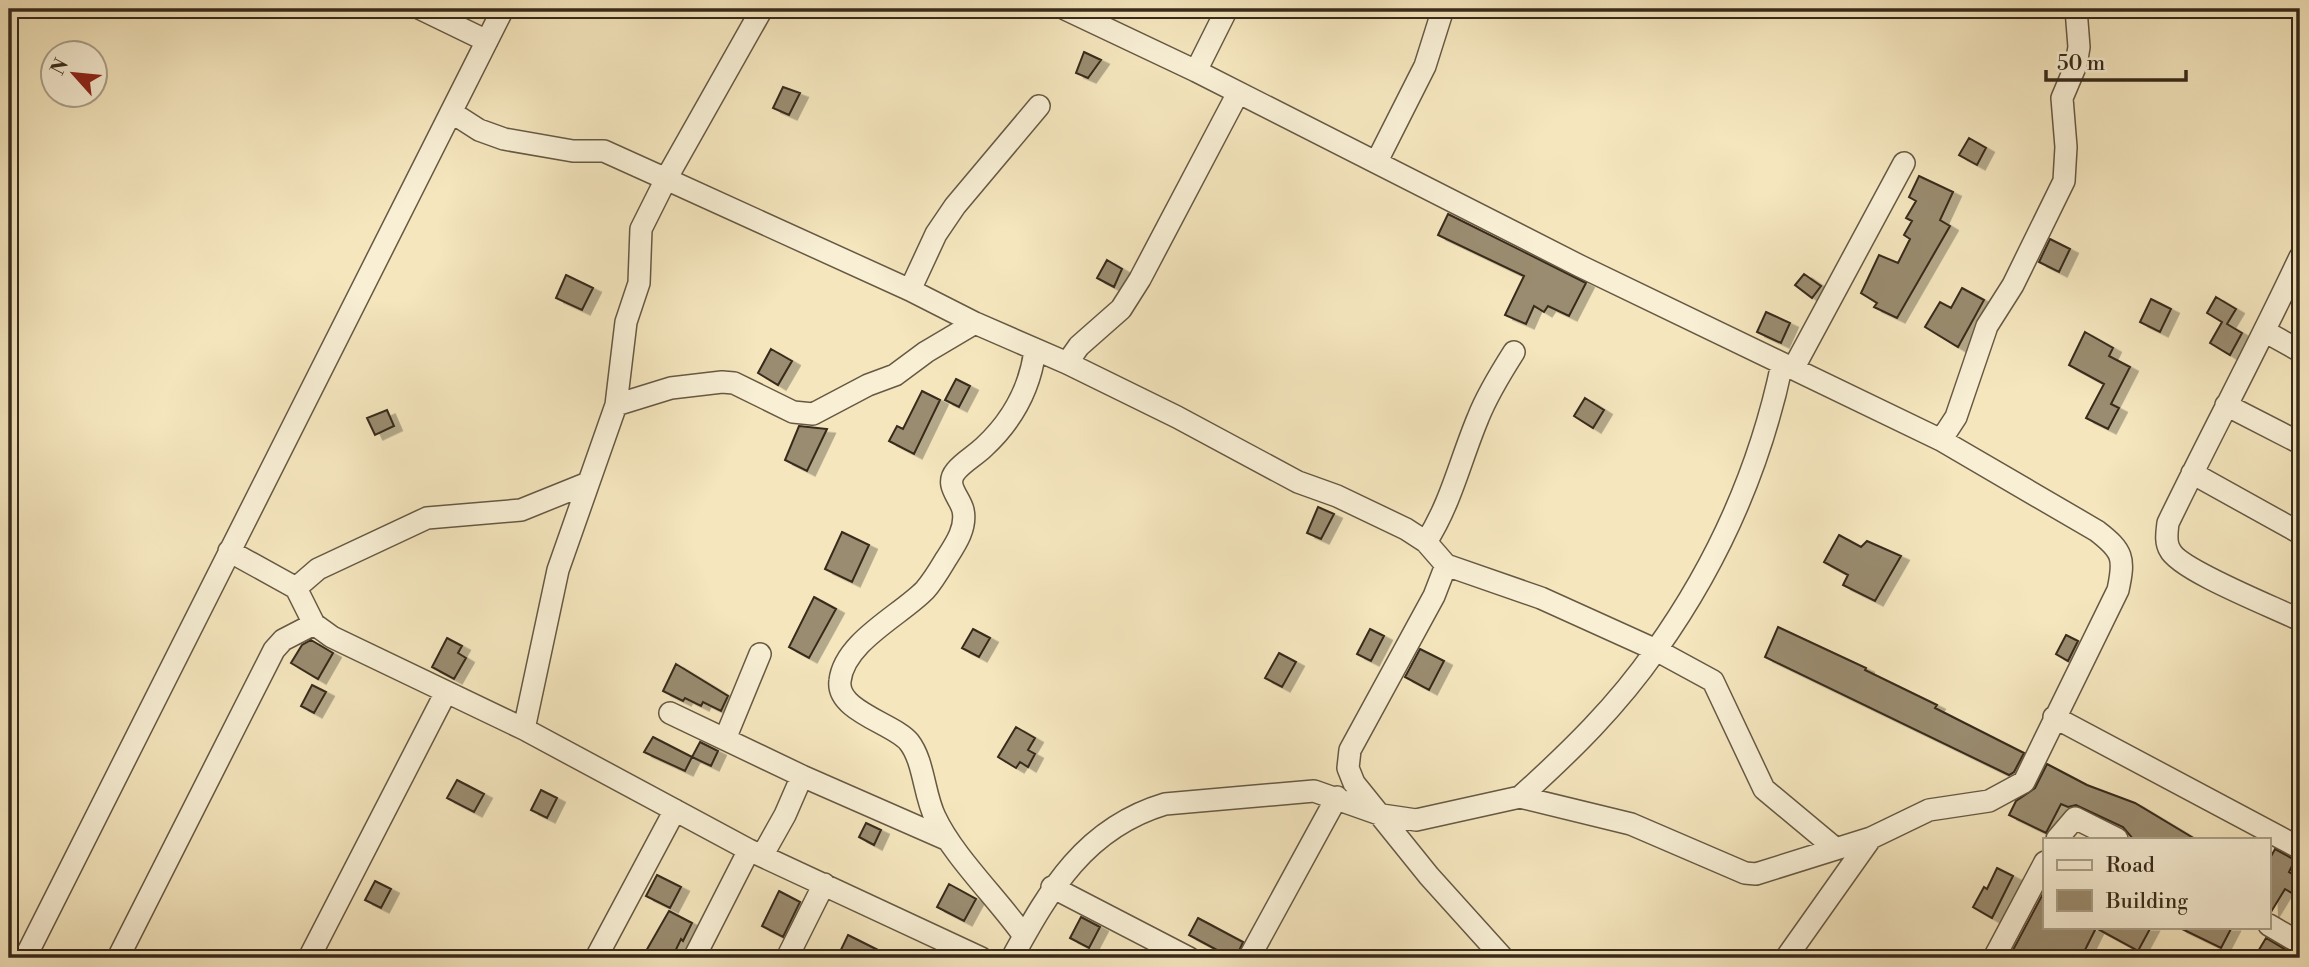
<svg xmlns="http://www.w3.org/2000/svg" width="2309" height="967" font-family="'Libre Bodoni',serif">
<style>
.building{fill:#9a8c6f;stroke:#372a1a;stroke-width:2;filter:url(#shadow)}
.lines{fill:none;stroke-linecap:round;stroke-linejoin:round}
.minor-casing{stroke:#665943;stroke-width:24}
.minor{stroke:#f8efd5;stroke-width:21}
</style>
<defs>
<filter id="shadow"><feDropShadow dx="8" dy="4.5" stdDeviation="0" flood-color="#0004"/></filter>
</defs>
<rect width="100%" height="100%" fill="#f5e6be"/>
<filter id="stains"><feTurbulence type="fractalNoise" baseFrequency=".00286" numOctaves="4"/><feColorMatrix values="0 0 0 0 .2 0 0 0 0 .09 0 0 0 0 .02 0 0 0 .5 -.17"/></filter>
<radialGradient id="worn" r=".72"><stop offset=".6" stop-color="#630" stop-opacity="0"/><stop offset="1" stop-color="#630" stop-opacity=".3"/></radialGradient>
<path class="building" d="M1084,52L1101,60L1088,78L1076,73Z
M783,87L800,93L789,115L773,108Z
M1969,138L1986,148L1977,165L1959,155Z
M1919,176L1953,192L1940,220L1950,226L1897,318L1874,307L1877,303L1861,293L1879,255L1898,263L1910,239L1904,235L1912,221L1906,218L1916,201L1909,197Z
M1448,214L1586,283L1569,316L1548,306L1544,312L1534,306L1526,324L1505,315L1524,276L1438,235Z
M2050,239L2070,249L2059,272L2039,262Z
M1107,260L1122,269L1114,287L1097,278Z
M1804,274L1821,286L1812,298L1795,285Z
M566,275L593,288L582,310L556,298Z
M1962,288L1984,300L1958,347L1925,327L1940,302L1951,308Z
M2216,297L2236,309L2227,324L2242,333L2230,355L2210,343L2222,322L2207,313Z
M2151,299L2171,309L2160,332L2140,322Z
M1766,312L1790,323L1781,343L1757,332Z
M2085,332L2113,348L2109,356L2130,367L2111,404L2119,408L2108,429L2086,418L2104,384L2069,365Z
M771,349L792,361L778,385L758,373Z
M956,379L970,386L959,407L945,400Z
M922,391L940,400L914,454L889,441L897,426L903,429Z
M1585,398L1604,410L1593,428L1574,416Z
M387,410L394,426L375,435L367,418Z
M799,426L827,429L807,471L785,460Z
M1318,507L1334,514L1321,539L1307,533Z
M842,532L869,545L852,582L825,569Z
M1839,535L1861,547L1867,541L1901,556L1875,601L1843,585L1848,575L1824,562Z
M814,597L836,609L809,658L789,647Z
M1778,627L1866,668L1865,670L1937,705L1935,708L2024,753L2014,772L2009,775L1765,657Z
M973,629L990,638L979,657L962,648Z
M1370,629L1384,636L1371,661L1357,654Z
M2066,635L2078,641L2068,661L2056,654Z
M447,638L462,646L458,653L466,658L454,679L432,667Z
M311,640L333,653L318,679L291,663L302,645Z
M1420,649L1444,661L1429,690L1405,677Z
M1279,653L1296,662L1282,687L1265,678Z
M676,664L728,696L721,711L703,702L701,706L685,698L683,701L663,691Z
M312,685L326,692L314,713L301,706Z
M1016,727L1035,738L1028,750L1035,754L1028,767L1020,762L1016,768L998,757Z
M653,737L692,757L685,771L644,752Z
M700,742L718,751L711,766L692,757Z
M2047,764L2087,785L2135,803L2195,839H2133L2123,827L2076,805L2068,807L2061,804L2046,833L2009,815L2016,801L2035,788Z
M457,780L484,794L474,812L447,798Z
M541,790L557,798L547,818L531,810Z
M866,823L881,830L874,845L859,837Z
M2275,849L2295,860L2289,872L2300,878V885L2295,895L2285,889L2271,912L2269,860Z
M1997,868L2013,876L1992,918L1973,907L1984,887L1987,889Z
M657,875L681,887L670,908L646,896Z
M375,881L391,889L381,908L365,900Z
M949,884L976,899L964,921L937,907Z
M2045,890V927H2151L2138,951L2096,928L2081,958H2029L2013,950Z
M779,891L800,902L783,937L762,926Z
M669,911L692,923L683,941L681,939L672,958H642Z
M1081,917L1100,927L1089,948L1070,938Z
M1198,918L1243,942L1236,958H1213L1217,950L1189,935Z
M2178,927H2232L2221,948Z
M848,935L894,958H837Z
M2266,938L2293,954L2290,958H2254Z"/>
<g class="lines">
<defs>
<path id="minor" d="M421,9L487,41
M762,9L666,179L910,290L975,323L1067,363L1177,417L1298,482L1337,496L1406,529L1426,542L1446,565L1541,598L1656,650C1718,563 1760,469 1782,364
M1196,71L1227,9
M451,112L479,130L504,139L573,151H604L666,179L641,229L639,283L626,322L616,405L558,570L524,729
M1377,161L1425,66L1443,9
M2300,257C2258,347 2211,434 2168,523C2167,532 2165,542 2170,550C2179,570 2276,608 2300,620
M910,290L936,234L955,206L1039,106
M2266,332L2300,351
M1067,363L1079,346L1121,309L1140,279L1238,93
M1793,369L1904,163
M616,405L671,388L722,382L734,383L793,412L813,414L868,385L895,375L926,352L975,323
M2226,405L2300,443
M1941,440L1956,417L1987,326L2013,285L2064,181L2066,147L2062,98L2076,65L2079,47L2076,9
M2192,473L2300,533
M1426,542C1451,503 1460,461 1478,418C1487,395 1500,374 1514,352
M229,551L296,588L314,624L332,637L524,729L749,850L981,958
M1446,565L1434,596L1350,750L1348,768L1354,783L1429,876L1503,958
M296,588L318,569L427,518L521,510L588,483
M670,713L802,776L785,815L762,856
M2054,717L2300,848
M725,739L760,654
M802,776L948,840
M1520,797C1571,751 1617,706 1656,650L1713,681L1764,789L1836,849
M2057,839L2075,818L2117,839
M1052,887L1189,958
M2269,925L2300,943
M1024,936C998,899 953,856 935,817C924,795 924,761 909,742C895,724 836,711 840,681C844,642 901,615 925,590C933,581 940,569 946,559C955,545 967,528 963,510C960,497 944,485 956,471C963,462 976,455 984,447C1013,420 1030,389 1035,350
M25,958L503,9
M118,958L274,650L283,640L314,624
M309,958L445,694
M596,958L675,810
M694,958L749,850
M787,958L824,884
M1012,958C1050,889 1085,828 1165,804L1314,791L1382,815L1416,820L1520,797L1631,824L1745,873L1756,874L1871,838L1929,810L1989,801L2024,782L2118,590C2125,558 2123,551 2097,531L1941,440L1580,266L1196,71L1065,9
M1249,958L1337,797
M1786,958L1871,838
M1994,958L2045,862"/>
</defs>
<use href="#minor" class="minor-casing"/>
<use href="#minor" class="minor"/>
</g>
<rect width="2309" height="967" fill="none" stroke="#f5e6be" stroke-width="35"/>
<rect x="10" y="10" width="2288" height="946" fill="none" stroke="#372a1a" stroke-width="3.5"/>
<rect x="18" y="18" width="2274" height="932" fill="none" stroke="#372a1a" stroke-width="2"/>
<rect x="2043" y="838" width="228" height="91" fill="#f8efd5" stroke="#aba08a" stroke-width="2"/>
<rect x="2057" y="860" width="35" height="10" fill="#f8efd5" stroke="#aba08a" stroke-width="2"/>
<text x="2106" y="872" font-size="21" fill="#372a1a">Road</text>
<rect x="2057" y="890" width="35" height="21" fill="#9a8c6f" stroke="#aba08a" stroke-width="2"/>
<text x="2106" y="908" font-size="21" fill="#372a1a">Building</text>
<g transform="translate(74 74) rotate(297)"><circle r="33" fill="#f8efd5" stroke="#aba08a" stroke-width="2"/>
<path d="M0-5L12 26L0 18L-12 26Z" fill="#8f2418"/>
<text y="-10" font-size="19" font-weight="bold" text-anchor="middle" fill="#372a1a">N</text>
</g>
<path d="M2046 70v10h140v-10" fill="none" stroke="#372a1a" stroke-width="3.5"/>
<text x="2057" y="70" font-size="21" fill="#372a1a" stroke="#f8efd5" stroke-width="5" paint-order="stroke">50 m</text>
<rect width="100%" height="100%" filter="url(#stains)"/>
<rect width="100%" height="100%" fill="url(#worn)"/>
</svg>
